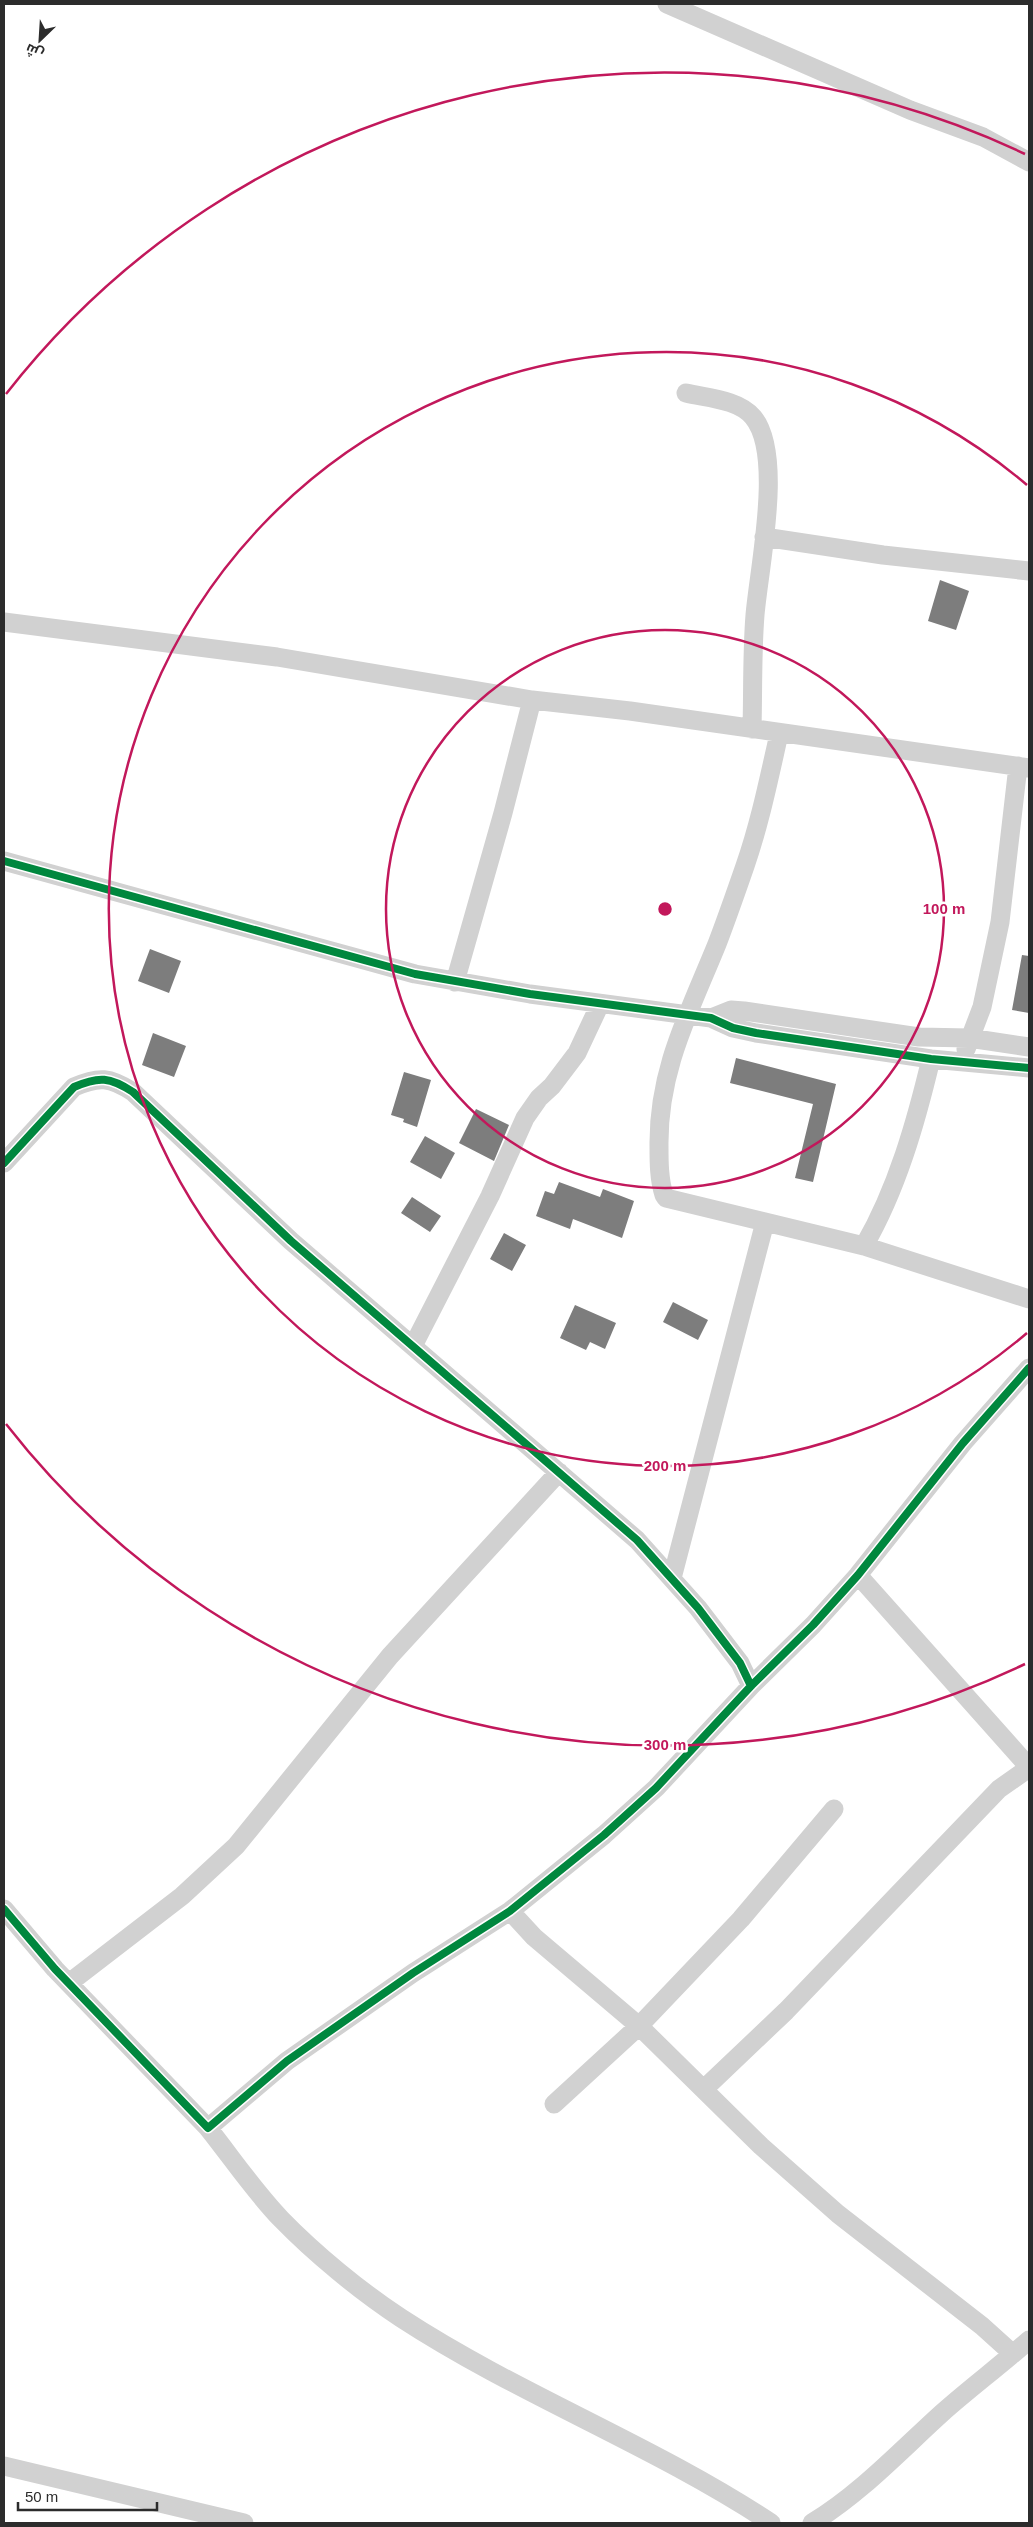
<svg xmlns="http://www.w3.org/2000/svg" width="1033" height="2527" font-family="Arial,Cairo,sans-serif">
<style>
.building{fill:#7d7d7d}
.lines{fill:none;stroke-linecap:round;stroke-linejoin:round}
.minor{stroke:#d1d1d1;stroke-width:19}
.cycleway-casing{stroke:#fff;stroke-width:11}
.cycleway{stroke:#00873e;stroke-width:8}
.ring{fill:none;stroke:#c2185b;stroke-width:2.5}
.centre{fill:#c2185b;stroke:#fff;stroke-width:2.5}
.ring-label{font-size:15px;text-anchor:middle;font-weight:bold;fill:#c2185b;stroke:#fff;stroke-width:5;stroke-linejoin:round;paint-order:stroke}
</style>
<rect width="100%" height="100%" fill="#fff"/>
<path class="building" d="M940,580L969,591L956,630L928,621Z
M150,949L181,961L169,993L138,981Z
M1022,955L1029,956V1013L1012,1010Z
M153,1033L186,1046L174,1077L142,1065Z
M736,1058L836,1084L813,1182L795,1178L813,1104L730,1083Z
M404,1072L431,1080L417,1127L403,1122L404,1119L391,1115Z
M476,1109L509,1125L494,1161L459,1143Z
M425,1136L455,1153L441,1179L410,1162Z
M559,1182L600,1197L603,1189L634,1201L622,1238L573,1219L570,1229L536,1216L545,1191L554,1194Z
M412,1197L441,1216L430,1232L401,1213Z
M504,1233L526,1245L512,1271L490,1259Z
M673,1302L708,1320L698,1340L663,1322Z
M575,1305L616,1323L605,1349L590,1342L586,1350L560,1338Z"/>
<g class="lines">
<path class="minor" d="M667,4L910,110L983,137L1029,162
M686,393C706,398 738,399 753,417C784,454 759,567 755,615C752,652 753,691 752,729
M764,537L883,555L1029,571
M4,622L277,657L532,700
M779,734C769,778 760,823 745,866C736,892 727,918 717,944C689,1013 658,1070 659,1146C659,1162 659,1179 664,1195L666,1198L864,1246L1029,1299
M4,861L415,974L530,994L711,1018L733,1028L756,1033L931,1059L1029,1068
M455,982L503,813L532,700L630,711L1029,768
M711,1018L731,1010L744,1011L919,1037L969,1038L1029,1047
M966,1049L982,1007L1000,922L1018,766
M4,1163L74,1087C99,1076 110,1077 133,1092L291,1241L637,1540L698,1608L740,1663L751,1686
M864,1246C897,1189 916,1122 931,1059
M413,1346L490,1196L525,1118L539,1098L552,1086L577,1053L600,1004
M858,1575L1029,1767
M672,1578L765,1222
M4,1909L55,1969L208,2128L287,2061L413,1973L510,1911L604,1835L656,1788L751,1686L813,1625L858,1575L963,1443L1029,1368
M510,1911L534,1937L639,2026L761,2146L838,2214L982,2326L1013,2354
M69,1983L182,1896L236,1846L390,1656L559,1472
M704,2089L786,2011L999,1789L1029,1768
M554,2104L639,2026L741,1919L834,1809
M208,2128C232,2158 254,2191 281,2219C315,2254 360,2291 401,2318C519,2395 653,2445 771,2523
M4,2466L244,2523
M812,2523C860,2494 900,2451 942,2413C970,2388 1001,2365 1029,2340"/>
<defs>
<path id="cycleway" d="M4,861L415,974L530,994L711,1018L733,1028L756,1033L931,1059L1029,1068
M4,1163L74,1087C99,1076 110,1077 133,1092L291,1241L637,1540L698,1608L740,1663L751,1686
M4,1909L55,1969L208,2128L287,2061L413,1973L510,1911L604,1835L656,1788L751,1686L813,1625L858,1575L963,1443L1029,1368"/>
</defs>
<use href="#cycleway" class="cycleway-casing"/>
<use href="#cycleway" class="cycleway"/>
</g>
<g class="ring">
<circle cx="665" cy="909" r="279"/>
<path d="M1027 1333A557 557 0 1 1 1027 485"/>
<path d="M1025 1664A836 836 0 0 1 6 1424M6 394A836 836 0 0 1 1025 154"/>
</g>
<circle cx="665" cy="909" r="8" class="centre"/>
<g class="ring-label">
<text x="944" y="914">100 m</text>
<text x="665" y="1471">200 m</text>
<text x="665" y="1750">300 m</text>
</g>
<rect width="1033" height="2527" fill="none" stroke="#2c2c2c" stroke-width="10"/>
<g transform="translate(40 40) rotate(205)" stroke="#ffffff" stroke-width="4" paint-order="stroke">
<path d="M0-4L9 19L0 12L-9 19Z" fill="#2c2c2c"/>
<text y="-8" font-size="14" font-weight="bold" text-anchor="middle" fill="#2c2c2c">ش</text>
</g>
<path d="M18 2502v8h139v-8" fill="none" stroke="#2c2c2c" stroke-width="2.5"/>
<text x="25" y="2502" font-size="15" fill="#2c2c2c" stroke="#ffffff" stroke-width="4" paint-order="stroke">50 m</text>
</svg>
